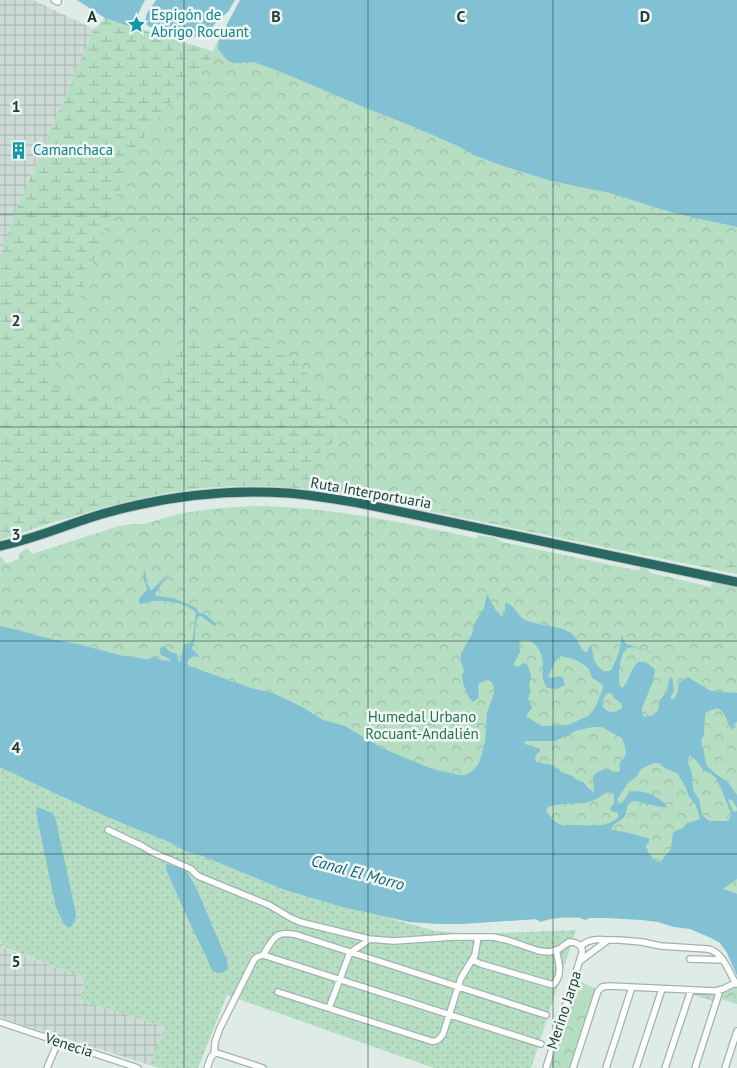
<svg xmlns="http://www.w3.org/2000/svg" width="737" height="1068" font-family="'PT Sans',sans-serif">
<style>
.industrial{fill:url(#industrial-grid)}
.grass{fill:url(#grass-dots)}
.wetland{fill:url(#wetland-marsh)}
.park{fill:url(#park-crowns)}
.pitch{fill:#b5dec3}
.water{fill:#82c0d4;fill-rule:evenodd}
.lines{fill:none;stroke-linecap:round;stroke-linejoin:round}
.minor-casing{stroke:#a1b3ae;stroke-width:8}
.highway-casing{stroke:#c0c8c7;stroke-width:11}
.minor{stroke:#fff;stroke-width:5.5}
.highway{stroke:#296961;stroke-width:9}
.grid{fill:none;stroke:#1f3b36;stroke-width:1;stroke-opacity:0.55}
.labels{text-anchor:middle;stroke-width:5;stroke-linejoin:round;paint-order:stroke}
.culture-label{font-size:15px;fill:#0d838f;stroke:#eff7f4;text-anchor:start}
.street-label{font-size:15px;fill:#1f3b36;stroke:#eff7f4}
.park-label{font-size:15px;fill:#27744b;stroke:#eff7f4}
.water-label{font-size:16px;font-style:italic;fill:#16617a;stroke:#eff7f4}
.grid-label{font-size:16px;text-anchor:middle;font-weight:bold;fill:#1f3b36;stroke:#eff7f4;stroke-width:5;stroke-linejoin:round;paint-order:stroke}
</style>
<defs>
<pattern id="industrial-grid" width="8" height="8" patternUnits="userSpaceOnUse" patternTransform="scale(1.25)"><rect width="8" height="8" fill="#ccdbd5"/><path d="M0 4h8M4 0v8" fill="none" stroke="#afbdb7"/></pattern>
<pattern id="grass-dots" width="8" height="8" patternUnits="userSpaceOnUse" patternTransform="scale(1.25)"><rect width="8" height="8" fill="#b5dec3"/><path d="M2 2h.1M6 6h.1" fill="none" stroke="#9bbfa8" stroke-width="1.8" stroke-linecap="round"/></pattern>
<pattern id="wetland-marsh" width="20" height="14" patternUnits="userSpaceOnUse" patternTransform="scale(1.25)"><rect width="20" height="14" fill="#b5dec3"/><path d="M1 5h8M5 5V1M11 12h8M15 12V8" fill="none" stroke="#9bbfa8"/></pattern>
<pattern id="park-crowns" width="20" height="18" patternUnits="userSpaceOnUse" patternTransform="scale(1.25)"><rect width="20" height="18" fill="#b5dec3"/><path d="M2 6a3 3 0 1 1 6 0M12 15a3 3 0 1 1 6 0" fill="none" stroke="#9bbfa8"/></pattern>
</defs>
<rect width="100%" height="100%" fill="#deebe6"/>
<path class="industrial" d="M0,0H33L94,29L14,216L0,255Z
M0,938L4,948L86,979L80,1000L165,1027L150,1065L53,1035L0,1017Z"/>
<path class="grass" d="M0,767L200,855L263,881L285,890L342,907L381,916L435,931L473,934L576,930L531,1068H434L227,995L198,1068H160L150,1065L165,1027L80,1000L86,979L4,947L0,938Z
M692,991L717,992L715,1002L691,994Z"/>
<path class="wetland" d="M105,18L222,54L737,227V574L351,495C279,483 209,482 139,499C114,504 90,511 65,519C43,525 22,533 0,540V255L14,216L94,29Z"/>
<path class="park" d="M242,0L737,188V566L734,564V559C727,551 724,555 716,560C712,562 708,564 704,565L545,533L386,498L317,487L315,483L314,459L315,457L334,441L341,434L342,428V415L338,405L319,391L311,378L295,359L274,353L261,338L239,335L223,341H207L186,340L162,354L159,375L162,400L160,406L156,407L128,405L58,391C50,385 51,384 52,374L133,152L185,83L206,70L216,44Z
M250,506C326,506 400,522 475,538H477L478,535L495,538L502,542L636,570H639L641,567L646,568L651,573L711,587L712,583L715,582L737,587V964L727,944L687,927L649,919L590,917L441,924L421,923L385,917L345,907L277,886L230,869L190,853L168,842L134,829L0,769V556L6,563H9L18,559L20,553L27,548L32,554L119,526L132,524H144L178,514L211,509Z
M577,980L596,989L570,1068H550Z
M735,983L737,987V1004L718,998L721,991Z"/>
<path class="pitch" d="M580,984L593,989L584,1014L572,1010Z"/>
<path class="water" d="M77,0H145L133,24L129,26L105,18Z
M156,0H235L228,12L217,21L211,29L199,36L189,38L179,37L148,26L145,22L147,13Z
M240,0H737V227L674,213L610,193L552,181L503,166L474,155L458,146L412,126L366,108L279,71L253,62L234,63L228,61L218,49L219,39Z
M145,568L146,581L151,591L168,574L155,594L156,596L173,598L192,606L195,607L199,613L206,615L217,625H213L201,616H199C194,622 196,628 195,636C195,640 193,645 192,649L200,657C195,656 189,656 187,663L189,666L251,688L273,693L302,707L323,720L345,726L382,748L432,769L460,775H465L471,772L477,766L480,760L485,742L487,713L494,693V687L491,681L485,680L478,684L479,698L473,702L468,696L463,683L462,676L464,670L461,663V654L472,634L474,624L484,608L487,594L495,609L501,616H503L505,611V603C515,604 516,615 525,620C539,626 559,625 571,633C578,638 579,647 585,652H587L591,645C595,659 591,660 603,671H609L611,670C616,661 623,644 621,634L626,644L652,652L654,653L633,647L627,648C619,656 618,675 620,686L622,688C629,682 630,669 638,662C646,661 649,664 655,670L653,681L642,708V713L644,717L653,715L658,710L660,700L667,692L669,680L672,677L674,691L670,698L672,699H674L678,691L679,682L688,677L711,691L737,693V722L734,724L733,730C726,723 727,712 717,708L707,712L705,714L704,735L701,741L704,752L705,760L707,766L717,775L728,782L737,795V808L733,801L729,799L728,800L733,811L736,812L737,810V879L723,889L737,894V976L727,953L720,943L711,938L690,929L674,927L658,922L641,920L607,918H590L585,920C576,914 551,918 540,922L536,919L462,924H440L409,922L342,907L285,890L200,855C195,854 190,853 185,851C178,847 172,843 165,840C109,819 54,793 0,767V626L18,630L42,637L66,642L78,644L119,655L145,659H149L155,656L159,660L170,661V659C164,656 157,656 161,647L165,646C166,648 168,650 169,651C176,655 177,650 178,661H180L184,644C189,643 191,644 193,638L196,613C189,604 168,600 157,601C151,601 146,603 140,604C137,597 144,595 147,589L143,577ZM522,640L531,641C552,658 536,672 547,688L557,689L565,685L563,678L560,676L552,678L548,677L554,663L560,656L574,659L583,664L589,669L592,678L602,684L603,688L596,706L590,715L568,725L542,726L527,717V714L532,708L528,699L531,691C527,682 530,685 531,676C531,672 528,668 527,664L523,663L518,667L513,665L520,652L519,643ZM608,693L612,694L614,698L622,704V708C609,719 594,705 608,693ZM593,727H603L610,732L621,737C624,742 627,750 625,756C622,764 623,756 620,763C619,766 621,769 619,771C614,775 606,763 593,776L594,792L589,789L583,782L577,780L572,776L561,772L552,765L536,762L535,756L540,751V749L525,744L524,742L525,741H555L578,730ZM690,755L696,760L704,771L710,773L716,778L723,793L731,814L729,819L728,821H709L702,815L699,799L694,792L693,789L692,773L688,763L689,757ZM654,763H659L666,769L675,772L678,774L686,788L689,797L695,803L700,818L698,820L687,823L683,828L673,832L671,849L661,861L660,862L654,860L646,849V845L649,842V838C644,838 641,836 637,835C628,832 619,832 611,829C617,818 627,823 627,806L632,801C644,801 659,809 667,807C660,796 643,789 630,792L621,804H617L618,798L628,783L637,776L641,769ZM608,792L612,793L614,795V803L610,809L611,811L618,813V817C608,829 587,825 573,825C569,825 564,826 561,825C555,823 550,816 546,811L548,807C561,802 576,805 589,802C597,800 601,795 608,792Z
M37,807L50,812L55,816L76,914L75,921L71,927H68L65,925L56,908L36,813Z
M167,864L183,869L188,873L198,892L227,960L228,969C224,973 217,975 212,970L204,952L192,928L166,869V865Z"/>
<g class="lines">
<defs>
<path id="minor" d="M54,0L58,2
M108,830L142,846L152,852L191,869L198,876L269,905L291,918L300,922L369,939L394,941L453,937H493L507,940L539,951L550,952L559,949L569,942C576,942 583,945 582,953L546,1068
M581,946C589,939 597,939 607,940
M263,955L541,1044
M690,959L723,960
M472,960L481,964L553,985C563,976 559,962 556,950
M580,961L608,940H619L642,942L661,946L708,949C723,952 729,972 736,984
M278,992L431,1041C437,1042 440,1039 443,1034L461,978L475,955L478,937
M329,1008L349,955C354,948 363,946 369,939
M0,1022L138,1068
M214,1054L217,1053L263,1068
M47,1068L58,1042
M207,1068L211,1057L214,1054L215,1042L220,1028L254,960L257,957L263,955C274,938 274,930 297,935L546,1015
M573,1068L598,991L602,987L609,986L715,991L723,989L735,983
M606,1068L632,987
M636,1068L662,989
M665,1068L691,990
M695,1068L720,990
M725,1068L737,1031"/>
<path id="highway" d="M0,546C35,539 68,524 102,514C161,497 225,489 287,493C311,495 335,499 359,503L737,582"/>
</defs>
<use href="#minor" class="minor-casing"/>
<use href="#highway" class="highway-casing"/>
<use href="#minor" class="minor"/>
<use href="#highway" class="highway"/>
</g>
<path class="grid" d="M184,0V1068M368,0V1068M553,0V1068M0,214H737M0,427H737M0,641H737M0,854H737"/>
<defs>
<symbol id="sight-bare" viewBox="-9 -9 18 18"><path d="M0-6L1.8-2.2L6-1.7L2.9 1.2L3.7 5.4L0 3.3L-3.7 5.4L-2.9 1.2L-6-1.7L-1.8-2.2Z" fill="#0f9aa8" stroke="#eff7f4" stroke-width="2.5" paint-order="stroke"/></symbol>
<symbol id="building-bare" viewBox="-9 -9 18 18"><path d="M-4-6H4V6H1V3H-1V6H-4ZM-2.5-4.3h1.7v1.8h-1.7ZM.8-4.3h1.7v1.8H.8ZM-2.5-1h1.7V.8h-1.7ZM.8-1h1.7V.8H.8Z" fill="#0f9aa8" stroke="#eff7f4" stroke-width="2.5" paint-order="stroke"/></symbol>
</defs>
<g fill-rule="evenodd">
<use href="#sight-bare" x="124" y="12" width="25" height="25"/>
<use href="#building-bare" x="6" y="138" width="25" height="25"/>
</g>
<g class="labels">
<g class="culture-label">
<text x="151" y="20">Espigón de<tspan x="151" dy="17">Abrigo Rocuant</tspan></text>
<text x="33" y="155">Camanchaca</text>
</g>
<g class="street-label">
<text transform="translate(371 493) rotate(10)" y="5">Ruta Interportuaria</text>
<text transform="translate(564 1010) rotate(-72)" y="5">Merino Jarpa</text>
<text transform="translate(69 1045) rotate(18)" y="5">Venecia</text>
</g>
<g class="park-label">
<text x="422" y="722">Humedal Urbano<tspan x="422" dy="17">Rocuant-Andalién</tspan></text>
</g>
<g class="water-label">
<text transform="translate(358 872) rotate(15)" y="6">Canal El Morro</text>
</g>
</g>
<g class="grid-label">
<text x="92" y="22">A</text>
<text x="276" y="22">B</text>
<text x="461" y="22">C</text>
<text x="645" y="22">D</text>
<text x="16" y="112">1</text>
<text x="16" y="326">2</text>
<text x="16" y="540">3</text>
<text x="16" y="753">4</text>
<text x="16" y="967">5</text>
</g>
</svg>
